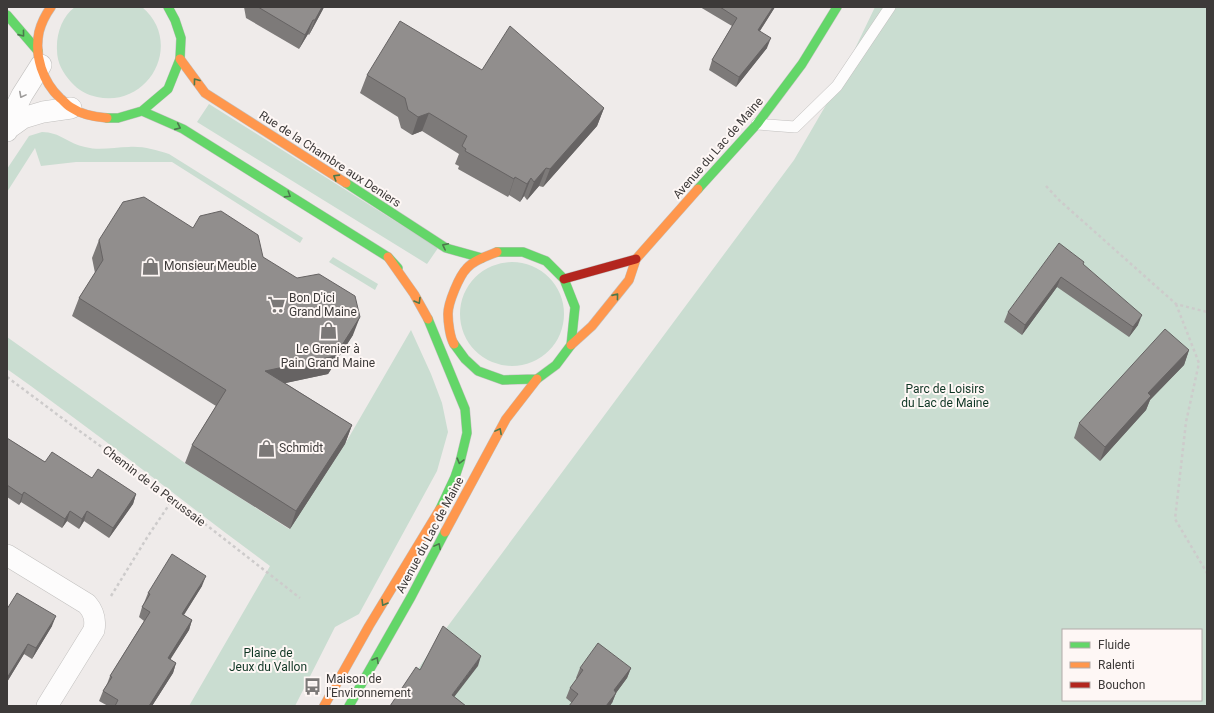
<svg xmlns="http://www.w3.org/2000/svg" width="1214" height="713" font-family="Roboto,sans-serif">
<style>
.green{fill:#caddd1;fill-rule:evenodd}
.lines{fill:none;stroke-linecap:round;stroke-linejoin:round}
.lane-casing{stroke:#c2c0bf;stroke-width:12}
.street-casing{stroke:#c2c0bf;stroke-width:22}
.fast-casing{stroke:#c2c0bf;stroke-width:10}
.slow-casing{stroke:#c2c0bf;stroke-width:10}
.jam-casing{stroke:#c2c0bf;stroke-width:10}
.path{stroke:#cdcbcb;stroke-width:2.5;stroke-dasharray:3 3;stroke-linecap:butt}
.lane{stroke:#fdfcfc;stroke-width:11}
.street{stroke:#fdfcfc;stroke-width:21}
.fast{stroke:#63d668;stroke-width:9}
.slow{stroke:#ff974d;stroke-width:9}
.jam{stroke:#b3261e;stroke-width:9}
.wall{fill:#7d7a79}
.shaded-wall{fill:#666363}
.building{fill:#918e8d;stroke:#666363}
.oneway{stroke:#4c784c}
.oneway2{stroke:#9d9b9a}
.labels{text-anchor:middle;stroke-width:4;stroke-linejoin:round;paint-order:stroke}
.street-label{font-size:12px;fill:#3d3a39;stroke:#fef7f5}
.poi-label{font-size:12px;fill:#3d3a39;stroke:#fef7f5;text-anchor:start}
.park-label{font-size:12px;fill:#0e3523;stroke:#fef7f5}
</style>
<rect width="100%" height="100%" fill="#efebea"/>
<path class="green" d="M75,7H142C184,42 150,108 97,97C87,95 78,90 71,82C63,73 57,63 57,50C56,35 62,16 75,7Z
M875,7H1207V706H393L439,638L794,160L837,86ZM1063,630H1201V700H1063Z
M209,104L438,248L427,264L197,122Z
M42,132C60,132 69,144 85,147C100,151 114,147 129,147C143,146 155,150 169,154L303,238L300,243L172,162H76L41,166L35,148L7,192V169L29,136Z
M333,257L378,284L375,290L329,262Z
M460 314a52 52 0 1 1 104 0a52 52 0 1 1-104 0Z
M411,330L431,374L442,403L448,432L437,471L359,614L335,627L295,706H189L270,566C182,501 96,432 7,369V337L185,463L289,529L345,444Z"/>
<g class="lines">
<defs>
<path id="lane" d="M757,124L795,127L837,86L890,7"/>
<path id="street" d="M9,128L23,118L43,112L71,108
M7,131L14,111L22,95L41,65
M7,555L87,604C94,612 96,619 94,630L47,706"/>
<path id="fast" d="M7,15L38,51
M142,111L183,129L388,257L398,268
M107,118H118L142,111L168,89L180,59L181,38L175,20L168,7
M346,183L446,248L482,258
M698,189L757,124L802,64L837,7
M428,319L465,409L467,433L460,462L455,477L440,509
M454,344L465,359L478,371L503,380L537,379L556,365L571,345L575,307L564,279L546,261L523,252H497
M349,706L411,597L445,532"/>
<path id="slow" d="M51,7C46,14 41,24 39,32C34,56 43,82 60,98C64,101 67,106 72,108C82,115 95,117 107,118
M180,59L205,93L346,183
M388,257L414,294L428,319
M454,344C450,338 448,322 448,314C448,303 459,276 467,268C474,260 487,256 497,252
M571,345L592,326L629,280L636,259L698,189
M445,532L506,419L537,379
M324,706L369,626L440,509"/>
<path id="jam" d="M564,279L636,259"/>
</defs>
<use href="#lane" class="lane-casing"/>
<use href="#street" class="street-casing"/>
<use href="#fast" class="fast-casing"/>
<use href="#slow" class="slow-casing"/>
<use href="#jam" class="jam-casing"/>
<path class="path" d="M1046,186L1059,200L1176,304L1207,312
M1176,304L1199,363L1186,422L1175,519L1207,573
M7,377L70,424L173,499L300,598
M111,596L148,536L173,499"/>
<use href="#lane" class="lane"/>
<use href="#street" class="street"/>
<use href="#fast" class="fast"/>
<use href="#slow" class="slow"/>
<use href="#jam" class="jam"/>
</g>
<path class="wall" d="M244,7H324L322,11L309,35L308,34L299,49L246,18Z
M700,7H775L760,31L767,48L736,87L709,70L712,60L732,26Z
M482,70L604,108L597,126L543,187L539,186L527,200L524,196L520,202L509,195L508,197L458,169L459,166L455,164L459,154L422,131L412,135L401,128L398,117L360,93L367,75Z
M193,228L263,257L353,335L328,374L285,383L352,425L345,444L290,529L185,463L192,445L216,406L72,316L79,298L95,273L92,258L99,240Z
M1084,262L1083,264L1138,325L1129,337L1057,287L1022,335L1004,322L1008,312Z
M1189,350L1184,365L1150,400L1146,410L1100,461L1074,438L1079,423Z
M7,438L45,462L92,478L136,494L133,504L109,538L84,521L79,529L67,521L62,528L21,502L19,505L7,497Z
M202,586L184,615L192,620L189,630L170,659L176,663L173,673L152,706H108L99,701L103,691L107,684L110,676L144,621L139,617L142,607L144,603L148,593Z
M7,609L52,626L32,659L24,654L7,682Z
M580,668H631L627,678L616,693L612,703H572L566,698L570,688L577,679L576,678Z"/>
<path class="shaded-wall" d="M322,7H324L322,11L309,35L315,20Z
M773,7H775L754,40L758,30Z
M313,20L308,34L299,49L305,35Z
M771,38L767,48L736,87L739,77Z
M604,108L597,126L543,187L550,169Z
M429,113L422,131L412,135L418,117Z
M546,168L539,186L527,200L534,182Z
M515,177L509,195L508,197L514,179Z
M531,178L524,196L520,202L527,184Z
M1061,277L1057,287L1022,335L1025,325Z
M1142,315L1138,325L1129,337L1133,327Z
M360,317L353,335L328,374L258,389L265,371Z
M1189,350L1184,365L1150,400L1146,410L1100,461L1105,447L1148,393Z
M352,425L345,444L290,529L296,511Z
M24,492L21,502L19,505L22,495Z
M136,494L133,504L109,538L113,528Z
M70,511L67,521L62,528L65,519Z
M87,511L84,521L79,529L82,519Z
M206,576L202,586L178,624L182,614Z
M56,616L52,626L32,659L36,648Z
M192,620L189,630L165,668L168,658Z
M28,644L24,654L7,682V678Z
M481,656L478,666L448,705L452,695Z
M176,663L173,673L152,706H149Z
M631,668L627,678L616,693L612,703L610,706H606L614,690Z"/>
<path class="building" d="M258,7H322L315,20H313L305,35Z
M720,7H773L758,30L771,38L739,77L712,60L737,18Z
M400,21L482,70L510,26L604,108L550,169L546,168L534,182L531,178L527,184L515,177L514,179L465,151L466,149L462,146L467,136L429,113L418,117L408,110L405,98L367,75Z
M144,197L193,228L200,216L221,211L258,235L263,257L297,278L319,274L355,296L360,317L335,356L265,371L352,425L296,511L192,445L226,390L79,298L103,260L99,240L123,202Z
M1059,243L1084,262L1083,264L1142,315L1133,327L1061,277L1025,325L1008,312Z
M1165,329L1189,350L1148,393L1151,396L1105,447L1079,423Z
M7,438L45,462L52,452L92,478L98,469L136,494L113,528L87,511L82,519L70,511L65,519L24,492L22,495L7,485Z
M172,554L206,576L182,614L192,620L168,658L176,663L149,706H115L118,700L103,691L112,677L110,676L150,612L142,607L150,594L148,593Z
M17,593L56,616L36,648L28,644L7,678V609Z
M443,626L481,656L452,695L466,706H390L416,667L420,670Z
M598,643L631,668L614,690L616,693L606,706H569L578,694L570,688L583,670L580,668Z"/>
<defs><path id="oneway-chevron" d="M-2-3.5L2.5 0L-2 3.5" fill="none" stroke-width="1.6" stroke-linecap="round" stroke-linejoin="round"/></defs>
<g class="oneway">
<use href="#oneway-chevron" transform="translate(22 34) rotate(51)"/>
<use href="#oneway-chevron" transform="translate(196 81) rotate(-127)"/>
<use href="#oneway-chevron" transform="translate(178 127) rotate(24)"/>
<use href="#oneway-chevron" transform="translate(336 177) rotate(-148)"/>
<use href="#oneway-chevron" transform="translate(288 195) rotate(32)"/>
<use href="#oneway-chevron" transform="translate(445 246) rotate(-153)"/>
<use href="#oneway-chevron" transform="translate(616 296) rotate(-51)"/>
<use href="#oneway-chevron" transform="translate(418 301) rotate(59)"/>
<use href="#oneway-chevron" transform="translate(499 431) rotate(-62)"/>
<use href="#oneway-chevron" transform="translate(460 461) rotate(105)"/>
<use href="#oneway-chevron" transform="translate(438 546) rotate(-62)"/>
<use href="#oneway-chevron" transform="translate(384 603) rotate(121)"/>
<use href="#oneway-chevron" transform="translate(376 660) rotate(-60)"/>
</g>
<use class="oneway2" href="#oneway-chevron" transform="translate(22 95) rotate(118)"/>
<defs>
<symbol id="shop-bare" viewBox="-9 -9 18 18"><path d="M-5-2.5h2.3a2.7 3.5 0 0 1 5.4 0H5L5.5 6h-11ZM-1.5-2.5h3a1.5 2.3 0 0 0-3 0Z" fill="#7b7877" stroke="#fef7f5" stroke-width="2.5" paint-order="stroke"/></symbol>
<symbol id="supermarket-bare" viewBox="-9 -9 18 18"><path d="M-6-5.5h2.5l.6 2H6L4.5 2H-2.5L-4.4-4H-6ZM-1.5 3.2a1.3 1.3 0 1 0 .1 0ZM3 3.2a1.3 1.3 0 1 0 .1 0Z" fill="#7b7877" stroke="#fef7f5" stroke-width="2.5" paint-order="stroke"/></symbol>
<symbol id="bus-bare" viewBox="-9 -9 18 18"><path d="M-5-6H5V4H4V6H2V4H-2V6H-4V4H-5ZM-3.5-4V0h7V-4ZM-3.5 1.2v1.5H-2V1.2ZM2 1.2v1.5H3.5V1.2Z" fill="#7b7877" stroke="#fef7f5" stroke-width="2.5" paint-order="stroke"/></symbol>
</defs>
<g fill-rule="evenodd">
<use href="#shop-bare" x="138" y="254" width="25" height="25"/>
<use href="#supermarket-bare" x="264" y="292" width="25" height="25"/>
<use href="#shop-bare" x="316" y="318" width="25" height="25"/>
<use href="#shop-bare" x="254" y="436" width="25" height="25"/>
<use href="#bus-bare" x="300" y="674" width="25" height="25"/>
</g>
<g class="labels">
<g class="street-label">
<text transform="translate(718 148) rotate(-49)" y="4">Avenue du Lac de Maine</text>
<text transform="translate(330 159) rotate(33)" y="4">Rue de la Chambre aux Deniers</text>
<text transform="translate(154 486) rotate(37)" y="4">Chemin de la Perussaie</text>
<text transform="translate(430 535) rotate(-62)" y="4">Avenue du Lac de Maine</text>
</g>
<g class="poi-label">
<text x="164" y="270">Monsieur Meuble</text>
<text x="289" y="302">Bon D'ici<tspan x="289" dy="14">Grand Maine</tspan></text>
<text x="328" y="353" text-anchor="middle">Le Grenier à<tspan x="328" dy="14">Pain Grand Maine</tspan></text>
<text x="279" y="452">Schmidt</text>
<text x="326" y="683">Maison de<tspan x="326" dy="14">l'Environnement</tspan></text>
</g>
<g class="park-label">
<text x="945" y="393">Parc de Loisirs<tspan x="945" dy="14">du Lac de Maine</tspan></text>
<text x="268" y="657">Plaine de<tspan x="268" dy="14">Jeux du Vallon</tspan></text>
</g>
</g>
<rect width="1214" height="713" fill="none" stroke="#3d3a39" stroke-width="16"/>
<rect x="1062" y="629" width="140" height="72" fill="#fef7f5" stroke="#b1abaa"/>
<rect x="1070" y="642" width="20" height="6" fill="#63d668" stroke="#b1abaa"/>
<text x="1098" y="649" font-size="12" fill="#3d3a39">Fluide</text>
<rect x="1070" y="662" width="20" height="6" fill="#ff974d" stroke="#b1abaa"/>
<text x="1098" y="669" font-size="12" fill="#3d3a39">Ralenti</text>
<rect x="1070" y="682" width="20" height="6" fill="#b3261e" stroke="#b1abaa"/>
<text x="1098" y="689" font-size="12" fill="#3d3a39">Bouchon</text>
</svg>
